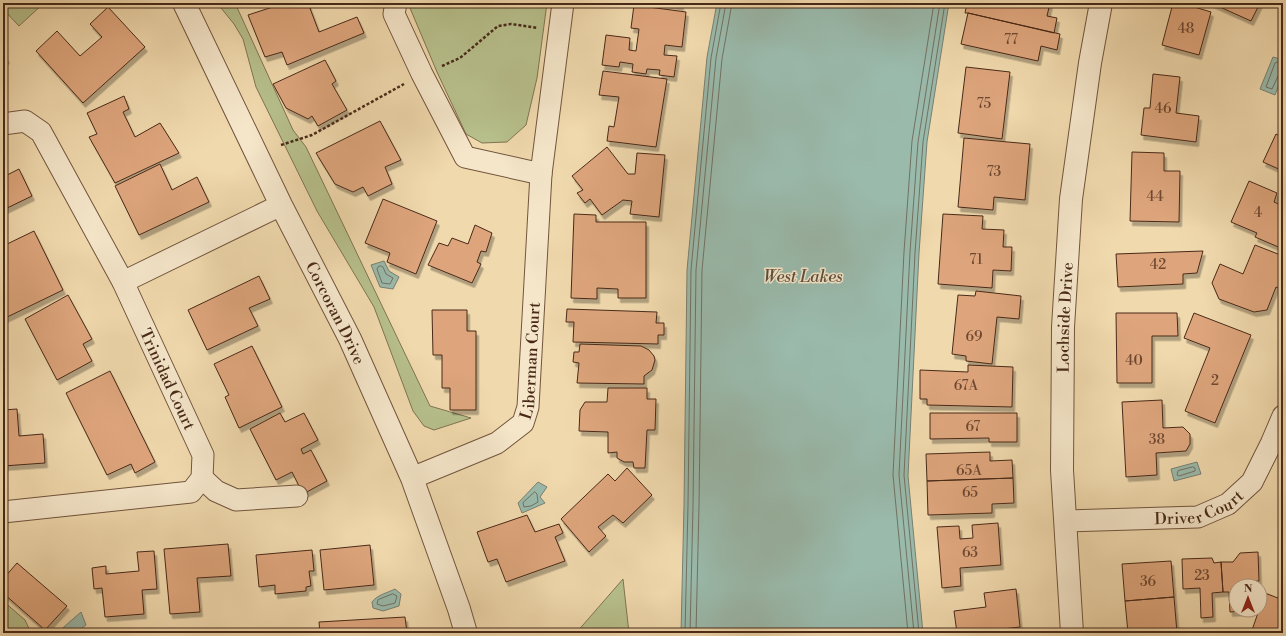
<svg xmlns="http://www.w3.org/2000/svg" width="1286" height="636" font-family="'Libre Bodoni',serif">
<style>
.green{fill:#b7c08c;stroke:#807452}
.water{fill:#9abaac;stroke:#798071}
.lines{fill:none;stroke-linecap:round;stroke-linejoin:round}
.shore{stroke:#717262;stroke-width:1}
.building{fill:#dea57c;stroke:#482918;filter:url(#shadow)}
.minor-casing{stroke:#72553d;stroke-width:23}
.tertiary-casing{stroke:#72553d;stroke-width:24}
.path{stroke:#482918;stroke-width:2.5;stroke-dasharray:3 2;stroke-linecap:butt}
.minor{stroke:#f5e6ca;stroke-width:21}
.tertiary{stroke:#f5e6ca;stroke-width:22}
.labels{text-anchor:middle;stroke-width:3;stroke-linejoin:round;paint-order:stroke}
.number-label{font-size:14px;fill:#6e4831}
.street-label{font-size:16px;fill:#482918;stroke:#f5e6ca}
.water-label{font-size:17px;font-style:italic;fill:#5c4d3d;stroke:#f5e6ca}
</style>
<defs>
<filter id="shadow"><feDropShadow dx="2.5" dy="4.5" stdDeviation="0" flood-color="#0004"/></filter>
</defs>
<rect width="100%" height="100%" fill="#f0d9ad"/>
<filter id="stains"><feTurbulence type="fractalNoise" baseFrequency=".005" numOctaves="4"/><feColorMatrix values="0 0 0 0 .2 0 0 0 0 .09 0 0 0 0 .02 0 0 0 .5 -.17"/></filter>
<radialGradient id="worn" r=".72"><stop offset=".6" stop-color="#630" stop-opacity="0"/><stop offset="1" stop-color="#630" stop-opacity=".3"/></radialGradient>
<path class="green" d="M10,3H44L19,26L3,9Z
M217,3H235L293,130L306,147L430,406L471,418L434,430L424,426L413,411L374,307L317,211L256,87L243,39L234,24Z
M410,3H547L537,78L526,125L507,142L482,143L466,134L437,72L410,8Z
M623,579L629,633H576Z
M3,601L25,620L31,633H3Z"/>
<path class="water" d="M717,3H949L927,142L919,253L908,476L923,633H681L684,505L687,270L707,57Z
M1273,57L1283,60V74L1275,95L1260,89Z
M384,261L389,271L399,277L393,289L380,287L371,265Z
M1197,462L1201,474L1174,481L1171,469Z
M538,482L547,487L540,497L545,503L522,513L518,503Z
M395,589L401,594L399,606L383,611L373,608L372,602C377,595 387,593 395,589Z
M81,612L86,625L76,633H57Z"/>
<g class="lines">
<path class="shore" d="M1283,64L1277,62L1275,63L1266,87L1272,89L1278,76L1283,74
M381,266L383,267L386,274L393,278L390,284L382,283L377,269L378,267Z
M1193,467L1195,468V471L1179,476L1177,475L1178,471Z
M535,492L537,494L538,502L531,506L524,507L523,503Z
M393,594L397,596L395,603L383,606L377,604L378,600Z
M685,633L688,505L691,270L711,58L721,3
M690,633L693,506L696,270L716,58L726,3
M696,633L699,506L702,270L722,59L732,3
M908,633L893,475L904,252L912,141L934,3
M914,633L899,475L910,252L918,142L940,3
M919,633L904,475L915,253L923,142L945,3"/>
</g>
<path class="building" d="M285,3H308L319,32L357,17L364,33L287,65L282,52L265,57L248,15Z
M661,3H681V6Z
M967,3H1050L1047,16L1057,18L1054,33L968,13H965Z
M1173,3H1181L1211,12L1199,55L1162,45Z
M1211,3H1260L1251,21Z
M634,5L686,12L682,47L665,45L664,55L677,56L674,77L659,75L660,70L647,69L646,74L632,72L633,64L620,62L619,67L602,65L606,35L630,38L629,50L636,51L639,29L631,28Z
M108,7L145,47L83,103L36,51L57,31L80,56L102,37L90,24Z
M968,13L1060,34L1057,50L1041,46L1038,61L961,44Z
M3,52L7,59L3,62Z
M325,60L336,81L332,84L347,110L318,126L312,116L308,119L286,108L273,84Z
M966,67L1010,72L1002,139L958,133Z
M603,71L667,79L656,147L607,141L609,126L614,127L619,97L599,95Z
M1153,74L1180,77L1176,113L1199,116L1196,142L1141,135L1144,108H1150Z
M124,96L129,109L123,112L135,137L160,123L179,153L115,183L89,137L97,134L87,113Z
M380,121L401,160L385,167L392,184L368,196L363,187L353,192L335,184L316,153Z
M1276,134L1283,138V171L1263,162Z
M964,138L1030,144L1025,200L994,197L993,210L958,207Z
M607,147L628,174H635L637,153L665,155L659,217L630,214L632,201L623,200L602,215L590,199L585,203L577,193L583,190L572,176Z
M1132,152L1164,153V171H1180L1179,222L1130,221Z
M160,164L172,190L197,177L209,202L139,235L115,186Z
M19,169L32,196L3,210V177Z
M1249,181L1277,193L1274,202L1283,206V209L1279,216L1283,218V249L1255,237L1257,233L1231,222Z
M383,199L437,221L416,274L387,262L390,253L365,243Z
M574,214L596,215V222H646V298H618V289L597,288V299L571,298Z
M943,214L983,216L982,229L1004,230L1003,247H1012L1011,271L993,270L992,288L938,284Z
M475,225L492,233L486,252L481,251L477,262L481,264L472,283L428,265L439,243L448,246L452,238L468,244Z
M34,231L63,290L3,319V246Z
M1255,245L1283,256V290L1276,287L1267,310L1254,312L1219,299L1212,283L1220,264L1243,274Z
M1203,251L1197,273L1183,274V284L1118,287L1116,254Z
M259,276L270,299L249,308L258,326L207,350L188,310Z
M976,291L1021,296L1019,319L997,317L992,364L966,361V356L952,354L958,295L975,296Z
M68,295L92,339L83,344L92,361L57,380L25,319Z
M567,309L657,312L656,323H664V335H658V344L573,342L574,322H566Z
M432,310H467V331H476V410H450V388H442V355H433Z
M1116,313H1177L1178,336H1152V383H1117Z
M1194,313L1251,335L1215,423L1185,411L1210,348L1184,338Z
M580,344L641,346L649,350L654,356L655,360L652,370L644,376V384L577,383L579,363L573,362L574,352H579Z
M252,346L282,407L239,428L225,397L229,395L214,364Z
M968,365L1013,367L1012,407L927,405V399H920V370L968,372Z
M110,371L155,462L135,473L131,464L107,475L66,393Z
M608,388H647V399H656L655,430H647L645,468H634L633,462H624L617,458V452L608,453V432L579,431L580,410L585,402H607Z
M1162,400L1163,428L1183,427L1190,434V444L1186,451L1156,453L1157,475L1126,477L1122,402Z
M17,409L19,436L43,434L45,463L3,466V410Z
M280,413L285,422L304,413L318,440L301,449L303,454L311,450L327,481L303,494L292,472L276,480L250,429Z
M930,413H1017V442H989V438L930,439Z
M990,452V461L1012,460L1013,478L927,481L926,454Z
M627,468L652,495L623,523L613,515L598,527L606,536L589,552L561,519L608,474L615,481Z
M1013,478L1014,503L992,504V513L928,515L927,481Z
M527,515L535,532L559,524L563,533L555,537L565,561L506,582L497,559L488,562L477,532Z
M998,523L1001,565L960,568L961,586L942,588L937,527L959,526L960,539L973,538L972,525Z
M228,544L231,576L197,578L200,612L170,614L164,549Z
M370,545L374,585L324,590L320,550Z
M312,550L314,571H309L311,586L306,587V591L275,594V585L259,587L256,555Z
M154,551L157,589L142,590L144,614L105,617L102,588L94,589L92,568L106,566V574L139,571L137,552Z
M1258,552L1259,581L1241,582V586H1236V610H1243V611L1230,612L1229,592H1223L1221,562H1233L1240,553Z
M1212,558L1214,563L1221,562L1223,592L1212,593L1213,617L1201,618L1200,588L1183,589L1182,559Z
M1171,561L1174,597L1125,601L1122,564Z
M17,563L67,606L45,630L3,593V579Z
M1016,589L1020,627L1002,629L1003,633H957L954,611L986,607L984,593Z
M1265,593L1283,600V633H1251L1259,610H1260V607Z
M1174,597L1177,633H1128L1125,601Z
M405,617L407,633H320L319,622Z"/>
<g class="lines">
<defs>
<g id="minor">
<path d="M396,3L394,14L422,74L465,157L541,174"/>
<path d="M3,124L25,121L41,132L123,282L281,205"/>
<path d="M202,478L216,491L236,500L297,496"/>
<path id="s1" d="M412,478L497,443L523,423L528,407L541,174L563,3"/>
<path d="M3,512L191,492L202,478L203,455L123,282"/>
<path id="s2" d="M1066,521L1198,517L1228,504L1252,482L1271,444L1283,416"/>
</g>
<g id="tertiary">
<path id="s3" d="M184,3L281,205L350,339L412,478L459,609L466,633"/>
<path id="s4" d="M1072,633L1062,470L1063,327L1071,199L1090,63L1101,3"/>
</g>
</defs>
<use href="#minor" class="minor-casing"/>
<use href="#tertiary" class="tertiary-casing"/>
<path class="path" d="M442,66L460,58L498,26L511,24L538,28
M281,145L312,135L404,84
M3,628L5,633"/>
<use href="#minor" class="minor"/>
<use href="#tertiary" class="tertiary"/>
</g>
<g class="labels">
<g class="number-label">
<text x="1186" y="33">48</text>
<text x="1011" y="44">77</text>
<text x="984" y="108">75</text>
<text x="1163" y="113">46</text>
<text x="994" y="176">73</text>
<text x="1155" y="201">44</text>
<text x="1258" y="217">4</text>
<text x="976" y="264">71</text>
<text x="1158" y="269">42</text>
<text x="974" y="341">69</text>
<text x="1134" y="365">40</text>
<text x="1215" y="385">2</text>
<text x="966" y="390">67A</text>
<text x="973" y="431">67</text>
<text x="1157" y="444">38</text>
<text x="969" y="475">65A</text>
<text x="970" y="497">65</text>
<text x="970" y="557">63</text>
<text x="1202" y="580">23</text>
<text x="1148" y="586">36</text>
</g>
<g class="street-label">
<text dy="6" stroke="none"><textPath href="#s3" startOffset="345">Corcoran Drive</textPath></text>
<text dy="6" stroke="none"><textPath href="#s4" startOffset="316">Lochside Drive</textPath></text>
<text dy="6" stroke="none"><textPath href="#s1" startOffset="188">Liberman Court</textPath></text>
<text transform="translate(168 379) rotate(65)" y="6">Trinidad Court</text>
<text dy="6" stroke="none"><textPath href="#s2" startOffset="135">Driver Court</textPath></text>
</g>
<g class="water-label">
<text x="803" y="282">West Lakes</text>
</g>
</g>
<rect width="1286" height="636" fill="none" stroke="#f0d9ad" stroke-width="16"/>
<rect x="4" y="4" width="1278" height="628" fill="none" stroke="#482918" stroke-width="2"/>
<rect x="8" y="8" width="1270" height="620" fill="none" stroke="#482918"/>
<g transform="translate(1248 598)"><circle r="19" fill="#f5e6ca" stroke="#b09a83"/>
<path d="M0-3L7 15L0 10L-7 15Z" fill="#8f2418"/>
<text y="-6" font-size="11" font-weight="bold" text-anchor="middle" fill="#482918">N</text>
</g>
<rect width="100%" height="100%" filter="url(#stains)"/>
<rect width="100%" height="100%" fill="url(#worn)"/>
</svg>
